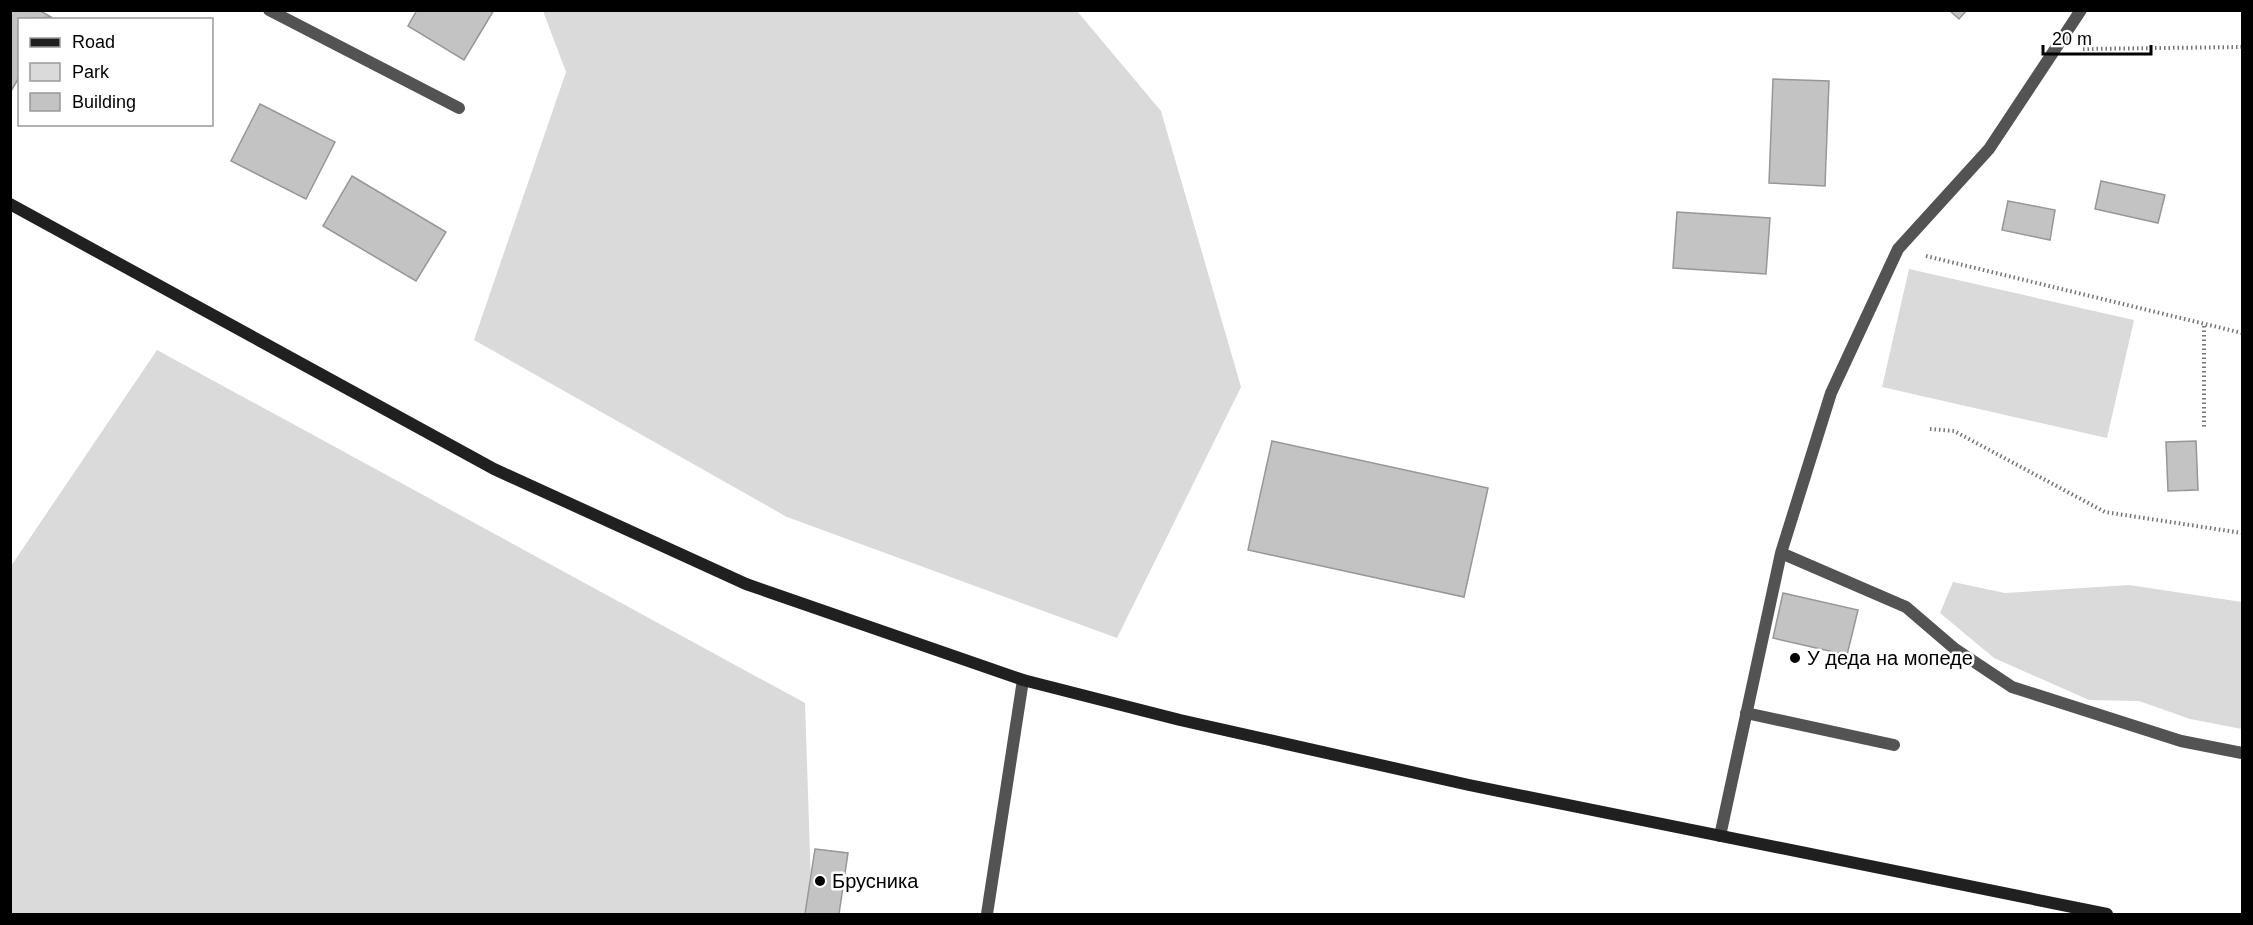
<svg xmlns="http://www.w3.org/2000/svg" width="2253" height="925" font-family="Arial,sans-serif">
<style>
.green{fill:#dadada}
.building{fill:#c3c3c3;stroke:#979797;stroke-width:1.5}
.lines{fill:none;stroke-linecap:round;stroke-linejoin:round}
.path{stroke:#757575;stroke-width:4;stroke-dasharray:1.5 3;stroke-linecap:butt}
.service{stroke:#535353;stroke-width:12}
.minor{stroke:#535353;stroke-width:12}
.tertiary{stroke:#535353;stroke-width:12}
.secondary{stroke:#202020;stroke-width:12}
.poi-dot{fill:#000;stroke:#fff;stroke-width:2}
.labels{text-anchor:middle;stroke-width:5;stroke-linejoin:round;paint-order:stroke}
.poi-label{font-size:20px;fill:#000;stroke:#fff;text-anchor:start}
</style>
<rect width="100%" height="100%" fill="#fff"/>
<path class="green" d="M543,11H1077L1161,111L1241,387L1117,638L787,517L474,340L566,72Z
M1909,269L2134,320L2107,438L1882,387Z
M157,350L805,703L812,914H11V566Z
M1953,582L2005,593L2129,585L2242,602V729L2190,719L2139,701L2089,700L1994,658L1940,613Z"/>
<path class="building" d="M10,10H39L51,17L20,20V76L11,91Z
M417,10H494L464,60L408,26Z
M1949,10H1967L1959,19Z
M1773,79L1829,81L1825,186L1769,183Z
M260,104L335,142L306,199L231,161Z
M352,176L446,232L416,281L323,226Z
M2101,181L2165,195L2158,223L2095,209Z
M2008,201L2055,210L2050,240L2002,230Z
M1677,212L1770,218L1766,274L1673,268Z
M1272,441L1488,488L1464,597L1248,550Z
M2196,441L2198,490L2168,491L2166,442Z
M1783,593L1858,610L1847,655L1773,638Z
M815,849L848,853L839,914H805Z"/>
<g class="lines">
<path class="path" d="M2083,49L2242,47
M1926,256L2242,333
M2204,326V429
M1930,429L1954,431L2105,512L2242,533"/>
<path class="service" d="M2081,10L1989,149L1898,249L1831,393L1781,553L1906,607L1955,649L2012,687L2181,741L2242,753
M1746,713L1894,745
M1720,836L1781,553"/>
<path class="minor" d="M269,10L459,108"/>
<path class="tertiary" d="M987,914L1023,680"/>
<path class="secondary" d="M10,204L494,469L746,584L1023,680L1180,720L1469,785L2107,914"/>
</g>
<g class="poi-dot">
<circle cx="1795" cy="658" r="6"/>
<circle cx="820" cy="881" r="6"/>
</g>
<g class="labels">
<g class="poi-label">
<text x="1807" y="665">У деда на мопеде</text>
<text x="832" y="888">Брусника</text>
</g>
</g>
<rect width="2253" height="925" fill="none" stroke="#000000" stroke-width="24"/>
<rect x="18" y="18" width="195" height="108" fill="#ffffff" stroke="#999999" stroke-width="1.5"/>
<rect x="30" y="38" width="30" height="9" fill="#202020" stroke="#999999" stroke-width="1.5"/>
<text x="72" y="48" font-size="18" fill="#000000">Road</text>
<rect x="30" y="63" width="30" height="18" fill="#dadada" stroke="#999999" stroke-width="1.5"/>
<text x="72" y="78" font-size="18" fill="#000000">Park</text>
<rect x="30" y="93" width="30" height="18" fill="#c3c3c3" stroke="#999999" stroke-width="1.5"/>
<text x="72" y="108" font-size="18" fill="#000000">Building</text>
<path d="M2043 45v9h108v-9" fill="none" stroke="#000000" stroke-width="3"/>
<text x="2052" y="45" font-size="18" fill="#000000" stroke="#ffffff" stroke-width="4.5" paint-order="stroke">20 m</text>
</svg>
